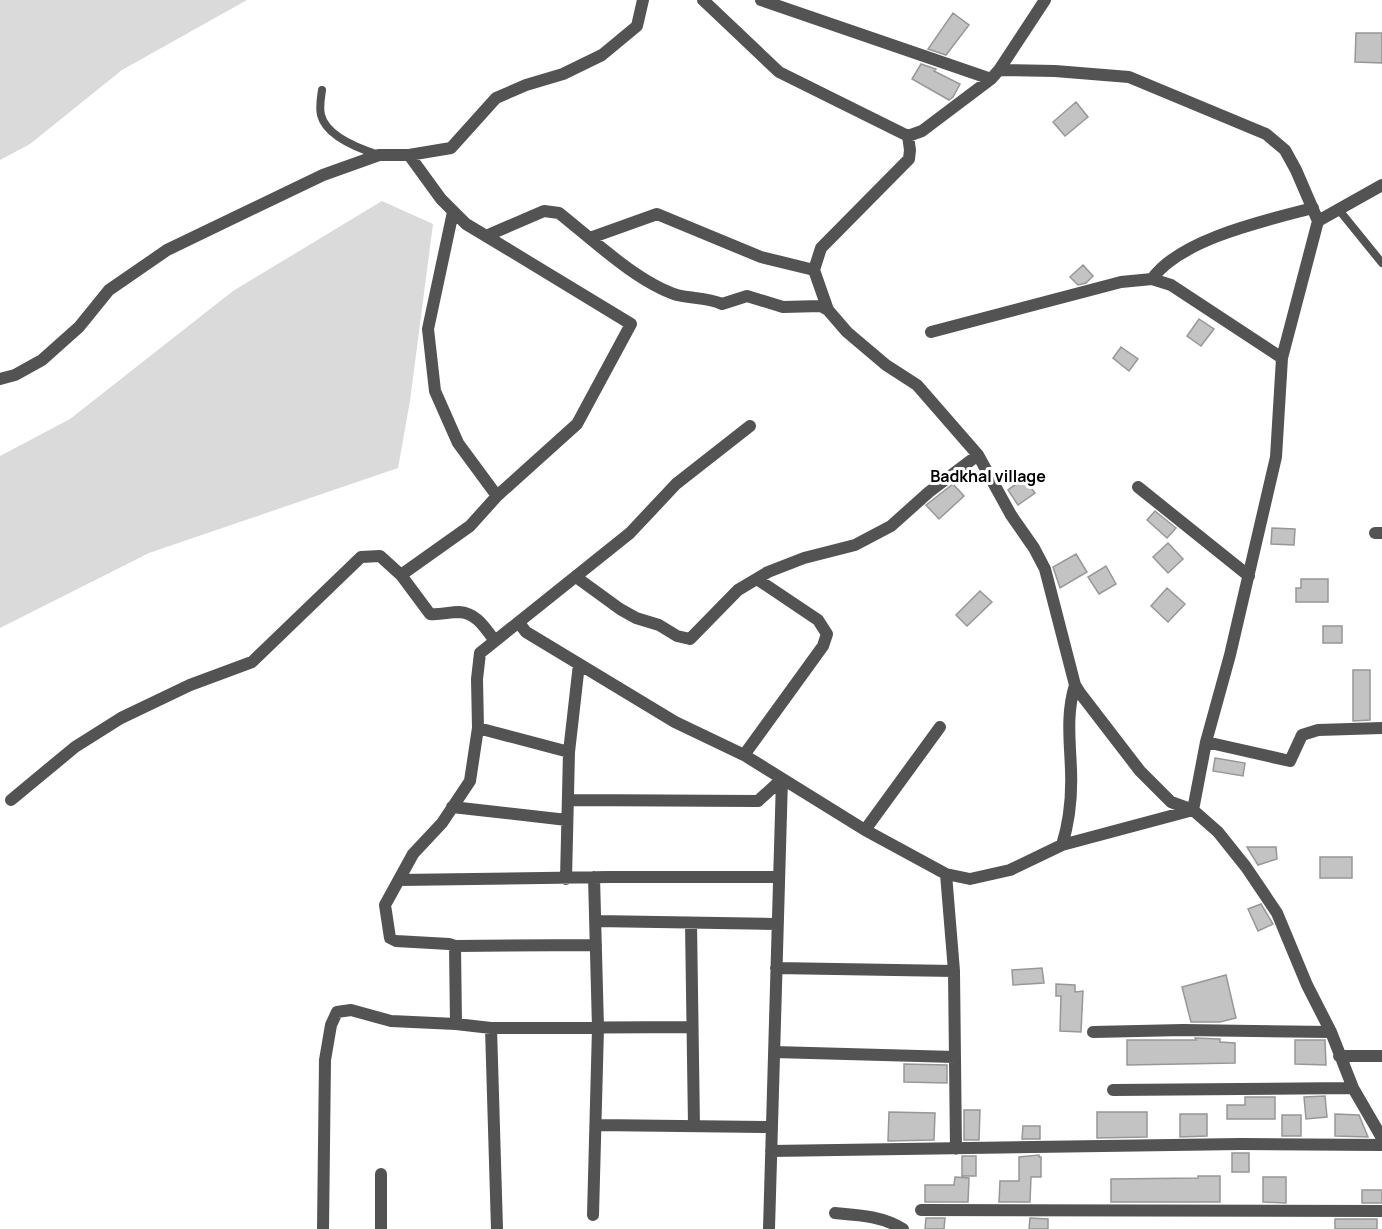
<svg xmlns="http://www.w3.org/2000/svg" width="1382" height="1229" font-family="Manrope,sans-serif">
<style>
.green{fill:#dadada}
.building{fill:#c3c3c3;stroke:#979797;stroke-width:1.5}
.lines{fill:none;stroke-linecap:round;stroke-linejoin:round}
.service{stroke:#535353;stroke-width:8}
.minor{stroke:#535353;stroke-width:12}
.labels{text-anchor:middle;stroke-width:6;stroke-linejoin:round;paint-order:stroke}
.neighbourhood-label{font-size:16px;font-weight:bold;fill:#000;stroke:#fff}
</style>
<rect width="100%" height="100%" fill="#fff"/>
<path class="green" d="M0,0H247L122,70L30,144L0,160Z
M382,201L433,224L410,401L398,468L149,553L0,628V456L70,419L233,291Z"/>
<path class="building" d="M953,13L969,25L946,55L928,49Z
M1356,33H1382V63L1355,62Z
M921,64L936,69L934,71L960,84L953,97L949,100L912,79Z
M1076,102L1088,117L1065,136L1053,122Z
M1083,265L1093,276L1086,283L1078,285L1070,277Z
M1199,319L1214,329L1201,346L1187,336Z
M1121,347L1138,359L1129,371L1113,358Z
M1024,478L1035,493L1018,505L1008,490Z
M953,484L964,496L939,519L926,505Z
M1155,511L1176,528L1167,538L1147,520Z
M1272,528L1295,529L1294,545L1271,544Z
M1168,543L1183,559L1168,573L1153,557Z
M1076,554L1087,572L1060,588L1053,567Z
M1106,566L1116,584L1099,594L1088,577Z
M1301,579H1328V602H1296V588H1301Z
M1167,588L1185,604L1168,622L1151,606Z
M980,591L992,602L967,626L956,615Z
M1323,626H1342V643H1323Z
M1353,670H1370V720L1353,721Z
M1215,758L1245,763L1243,776L1213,771Z
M1247,847H1276L1277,859L1258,865Z
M1320,857H1352V878H1320Z
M1261,904L1273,924L1258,931L1248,909Z
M1042,968L1044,983L1013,985L1012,970Z
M1226,975L1236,1018L1220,1022H1191L1182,987Z
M1056,984L1075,985V992L1083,991L1081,1032L1060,1031L1061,996H1056Z
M1195,1038L1220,1039V1042L1235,1043V1063L1127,1065V1040H1196Z
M1295,1040H1325L1326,1065L1295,1064Z
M904,1064L947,1065V1083L904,1082Z
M1325,1096L1327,1117L1306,1119L1304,1097Z
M1245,1097H1275V1119H1227V1105H1245Z
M964,1110H980L979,1140H964Z
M889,1112L935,1113L934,1140L888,1141Z
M1097,1112H1147V1137L1097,1138Z
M1180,1114H1207V1136L1180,1137Z
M1335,1114L1359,1115L1368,1137L1335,1136Z
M1282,1115H1301V1136H1282Z
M1023,1126H1040V1139H1022Z
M1232,1153H1249V1172H1232Z
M1039,1155V1157H1041V1177H1031L1030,1202H999L1000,1181H1019V1157Z
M962,1156H976V1176H962Z
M1198,1176H1220V1202H1111V1179L1198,1178Z
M955,1177L969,1178L968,1202H925V1185H954Z
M1263,1177H1286V1203L1263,1202Z
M1362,1190H1382V1203H1362Z
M926,1218H945L944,1229H925Z
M1030,1218L1048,1219V1229H1029Z
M1335,1219H1377V1229H1335Z"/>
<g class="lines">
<path class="service" d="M322,90C321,98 319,107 321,115C326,136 360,149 379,155
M1339,210L1382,263"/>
<path class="minor" d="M703,0L779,72L908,136L922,131L991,79L999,70L1045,0
M761,0L991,79
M999,70L1055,71L1129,77L1266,134L1285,150L1296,170L1318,221
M409,155L441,199L466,224L486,236L544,211L559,213C593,240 637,282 677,295C693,299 706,297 722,304L747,296L783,307L821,306L828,310L847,332L886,365L917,385L978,455L1011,515L1034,548L1045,569L1075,685L1080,693L1140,771L1171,802L1193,810L1218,832L1246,867L1277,913L1307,985L1331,1032L1353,1088L1382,1138
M453,212L428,329L435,391L458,443L497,496
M590,238L657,214L761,257L814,270L828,310
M814,270L821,248L909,159L910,150L908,136
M1152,279C1180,239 1267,220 1313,208
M931,332L1121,282L1152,279L1171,285L1282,358
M0,379L15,375L42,360L79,327L109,290L167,250L323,175L379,155H409L451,148L496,98L526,85L563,74L602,55L637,26L643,0
M1138,487L1249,576
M1375,533H1382
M401,575L470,526L497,496L577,424L631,324L486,236
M576,577L620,609L636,618L659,625L677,636L690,639L738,590L768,572L804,558L855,545L891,526L929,492L978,455
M519,623L526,632L675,722L744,755L865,830L946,874L970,879L1010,870L1062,845L1193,810L1206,742L1230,655L1276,457L1282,358L1318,221L1382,185
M478,728L569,752
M1206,742L1290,761L1302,735L1318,730L1382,728
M744,755L823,646L827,634L818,620L757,579
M11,800L75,747L121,718L190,685L252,662L361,557L380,556L401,575L430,614C440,615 449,612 459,612C477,613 485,628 495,641
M568,800L758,801L782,779
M452,807L567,820
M865,830L940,727
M1062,845C1070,820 1072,796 1071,770C1070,741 1066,714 1075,685
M946,874L954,971L956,1149
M566,879L569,752L579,664
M399,880L610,877H778
M596,921L777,924
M691,923L694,1126
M596,945L455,946L449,944L396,941L390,938L385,905L413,854L442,823L470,781L478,728L477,679L480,653L630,533L676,484L750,426
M455,946L456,1024
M776,968L954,971
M491,1028L497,1229
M1093,1032L1183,1030L1331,1032
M774,1052L955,1057
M1339,1056H1382
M1113,1090L1353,1088
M596,1125L771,1127
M771,1151L1241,1144L1382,1145
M381,1174V1229
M921,1210L1382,1211
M835,1213C859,1215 882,1216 903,1229
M593,1215L598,1028L594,877
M323,1229L325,1060L331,1025L337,1012L351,1010L391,1021L456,1024L491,1028L692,1027
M769,1229L782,779"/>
</g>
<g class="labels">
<g class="neighbourhood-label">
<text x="988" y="482">Badkhal village</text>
</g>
</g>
</svg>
